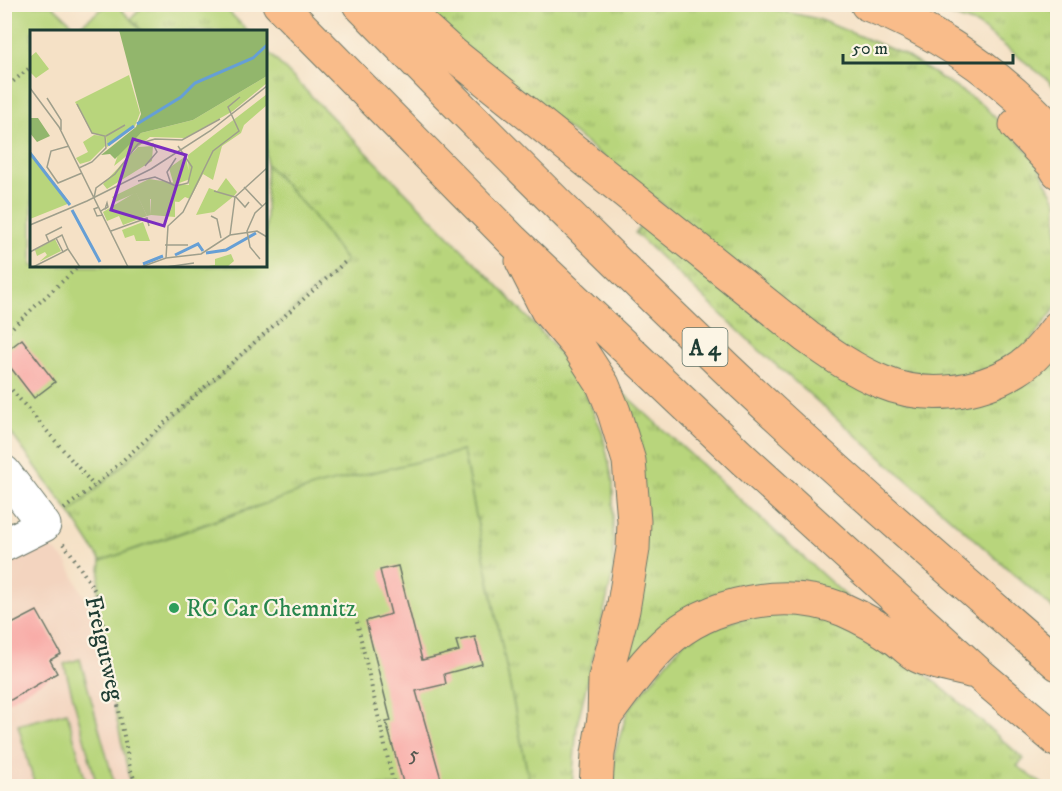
<svg xmlns="http://www.w3.org/2000/svg" width="1062" height="791" font-family="'IM FELL DW Pica',serif">
<style>
.built{fill:#f3d4bf}
.grass{fill:url(#grass-tufts);stroke:#6c8958;stroke-width:1.5}
.green{fill:#b8d57c;stroke:#6c8958;stroke-width:1.5}
.building{fill:#f8a9a5}
.lines{fill:none;stroke-linecap:round;stroke-linejoin:round}
.minor-casing{stroke:#6a7667;stroke-width:35}
.highway-casing{stroke:#6a7667;stroke-width:35}
.path{stroke:#6a7667;stroke-width:4;stroke-dasharray:1.5 4.5;stroke-linecap:butt}
.minor{stroke:#fff;stroke-width:33}
.highway{stroke:#f9bc8a;stroke-width:33}
.leisure-dot{fill:#2e9e5b;stroke:#fcf5e5;stroke-width:2}
.labels{text-anchor:middle;stroke-width:4.5;stroke-linejoin:round;paint-order:stroke}
.number-label{font-size:21px;fill:#555850}
.shield{fill:#fcf5e5;stroke:#617469;stroke-width:1.5}
.shield-label{font-size:22px;font-weight:bold;fill:#1f3d34}
.leisure-label{font-size:24px;fill:#27864d;stroke:#fcf5e5;text-anchor:start}
.street-label{font-size:24px;fill:#1f3d34;stroke:#fcf5e5}
.inset-river{fill:none;stroke:#669fd5;stroke-width:3}
.inset-road{fill:none;stroke:#9f9f8c;stroke-width:1.5}
.view{fill:#7b2cbf;fill-opacity:0.15;stroke:#7b2cbf;stroke-width:3}
.inset-edge{fill:none;stroke:#1f3d34;stroke-width:3}
</style>
<defs>
<pattern id="grass-tufts" width="24" height="20" patternUnits="userSpaceOnUse" patternTransform="scale(1.5)"><rect width="24" height="20" fill="#b8d57c"/><path d="M3 7l-1-3M5 7V3M7 7l1-3M15 17l-1-3M17 17v-4M19 17l1-3" fill="none" stroke="#95ae66"/></pattern>
</defs>
<rect width="100%" height="100%" fill="#fcf5e5"/>
<filter id="ink" filterUnits="userSpaceOnUse"><feTurbulence type="fractalNoise" baseFrequency=".0167" numOctaves="2"/><feDisplacementMap in="SourceGraphic" scale="12" xChannelSelector="R" yChannelSelector="G"/><feConvolveMatrix kernelMatrix="1 2 1 2 8 2 1 2 1" color-interpolation-filters="sRGB"/></filter>
<filter id="wash" filterUnits="userSpaceOnUse"><feTurbulence type="fractalNoise" baseFrequency=".008" numOctaves="4" result="noise"/><feDisplacementMap in="SourceGraphic" scale="24" xChannelSelector="R" yChannelSelector="G"/><feGaussianBlur stdDeviation="1.35" result="paint"/><feColorMatrix in="noise" values="0 0 0 0 0 0 0 0 0 0 0 0 0 0 0 0 0 1.4 0 .05"/><feComposite in="paint" operator="in"/></filter>
<g filter="url(#wash)">
<rect width="100%" height="100%" fill="#f5e1c6"/>
<path class="built" d="M33,546L48,547L57,552L66,561L95,618L131,786H5L4,558Z"/>
<path class="grass" d="M145,4L222,5L248,31H142L131,19Z
M423,5H755L818,19L903,54L982,104L1034,158L1057,202V306L1027,346L994,369L943,383L889,372L846,352L460,42Z
M921,5H1044L1057,14V91L1048,80L978,25Z
M266,50L501,289L551,343L581,384L602,431L613,482V573L577,725L572,786H530L463,451L244,510L101,561L70,513L346,261L311,213L266,164Z
M643,223L908,402L1057,349V612L759,350L635,233Z
M623,393L847,597L763,588L615,680Z
M770,609C786,611 805,610 820,614C897,639 964,708 1024,759L1017,766L1045,786H614V755L628,710L688,637Z"/>
<path class="green" d="M5,5H52L77,28L107,5H117L142,31L32,32V266H266V164L311,213L346,261L70,513L5,425Z
M463,451L530,786H131L95,618L101,561L319,485Z
M80,659L115,786H97L64,664Z
M67,712L87,786H35L18,725Z"/>
<g id="blocks">
<path class="building" d="M22,339L55,382L34,398L4,359V353Z
M398,566L422,660L459,651L456,641L475,637L482,664L444,674L446,684L416,691L443,786H404L386,722L391,721L366,621L391,614L380,570Z
M37,611L61,654L50,660L57,673L4,704V628Z"/>
</g>
</g>
<g filter="url(#ink)">
<use href="#blocks" fill-opacity="0" stroke="#6a7667" stroke-width="1.5"/>
<g class="lines">
<defs>
<path id="minor" d="M4,472L44,525L4,545"/>
<path id="highway" d="M279,4L513,241L744,460L979,674L1058,741
M359,4C480,128 602,249 726,368C834,470 946,567 1058,664
M398,4L453,54L807,337C831,354 855,371 882,382C925,400 977,394 1016,370C1033,360 1046,343 1058,327
M867,4C942,33 1005,78 1058,137
M1016,125L1053,164L1058,172
M522,261L547,310L578,346L603,385L614,412L629,461L634,521L633,549L623,610L605,678L604,718L598,754L596,786
M604,718C623,693 641,666 664,644C709,601 787,587 844,610C862,618 880,628 896,639C903,644 910,652 918,656C932,663 955,667 970,671"/>
</defs>
<use href="#minor" class="minor-casing"/>
<use href="#highway" class="highway-casing"/>
<path class="path" d="M4,89L32,66
M4,335L79,266
M4,381L94,486
M64,509L94,486L346,261
M63,544L70,552L97,594L130,768L137,786
M357,622L394,786"/>
<use href="#minor" class="minor"/>
<use href="#highway" class="highway"/>
</g>
</g>
<circle class="leisure-dot" cx="174" cy="608" r="6"/>
<g class="labels">
<g class="number-label">
<text x="414" y="761">5</text>
</g>
<rect class="shield" x="682.5" y="328" width="45" height="38" rx="4.5"/>
<g class="shield-label">
<text x="705" y="355">A 4</text>
</g>
<g class="leisure-label">
<text x="186" y="616">RC Car Chemnitz</text>
</g>
<g class="street-label">
<text transform="translate(105 648) rotate(77)" y="8">Freigutweg</text>
</g>
</g>
<g transform="translate(30 30)">
<rect width="237" height="237" fill="#f5e1c6"/>
<path d="M237,46V53L203,81L155,108L120,107L84,136L89,122L111,103L163,90ZM237,64V75L214,95L211,103L192,116L183,150L173,144L160,169L155,167L149,172L120,169L121,185L117,186L106,163L85,172L82,167L119,149L159,155L158,125ZM123,116L122,131L77,159L73,154L108,117ZM156,126L160,149L144,155L139,138ZM25,209L31,221L9,232L17,225L15,222L7,226L5,220Z" fill="#b8d57c"/>
<path d="M89,0H237V46L163,90L111,103L85,129L80,124L71,125L106,97L111,84ZM0,88H8L20,106L7,112L0,103Z" fill="#92b66c"/>
<path d="M6,22L19,39L6,48L0,42V27ZM99,45L110,83L105,96L77,117L76,107L62,103L45,72ZM64,105L75,106V116L60,131L50,134L46,128L58,122L53,112ZM0,121L40,173L0,189ZM196,148L207,162L204,166L184,182L166,185L179,158L187,161ZM121,158L145,161V187L121,185ZM106,162L117,186L93,195L89,186L77,191L73,182ZM113,192L120,211H106L104,205L95,208L92,200ZM201,224L204,231L197,237H172L185,235V229Z" fill="#b8d57c"/>
<path class="inset-river" d="M107,94L151,67L165,53L223,28L237,15M78,115L104,96M0,123L40,175M42,180L70,232M176,223L196,220L226,203M145,225L168,214L173,221M113,234L133,226"/>
<path class="inset-road" d="M0,58L29,97L98,237M17,68L31,90V100M47,74L62,103L75,106L76,118L62,132L49,138M76,106L95,95M114,113L123,114L127,122L115,136M39,116L21,121L17,137L28,153L52,143M108,151L125,147L146,156L158,153L162,137L148,116M141,154L137,142L146,128M214,157L232,176M184,161L205,167M205,166L215,177L219,172M64,168L66,158L85,144L108,114L125,109L152,110L190,89M69,177L64,179L67,186L73,185M71,181L74,179H75L78,177L77,173L75,179M181,186L187,189L191,208M0,195L57,171L121,139L180,101L237,56M81,201L117,188L119,196M200,205L205,167L237,138M19,212L16,205L32,197M135,215H158M38,219L50,237M0,222L32,205L38,219L33,222M136,228L138,196L153,182L183,121L209,101L198,77L210,67M230,229L220,217L217,201L225,183L237,172M3,237L33,222L26,208M111,237L136,228L171,224L200,205L227,201L237,207M136,237L164,233"/>
<path class="view" d="M103,109L156,125L134,196L81,180Z"/>
<rect width="237" height="237" class="inset-edge"/>
</g>
<rect width="1062" height="791" fill="none" stroke="#fcf5e5" stroke-width="24"/>
<path d="M843 54v9h170v-9" fill="none" stroke="#1f3d34" stroke-width="3"/>
<text x="852" y="54" font-size="18" fill="#1f3d34" stroke="#fcf5e5" stroke-width="4.5" paint-order="stroke">50 m</text>
</svg>
